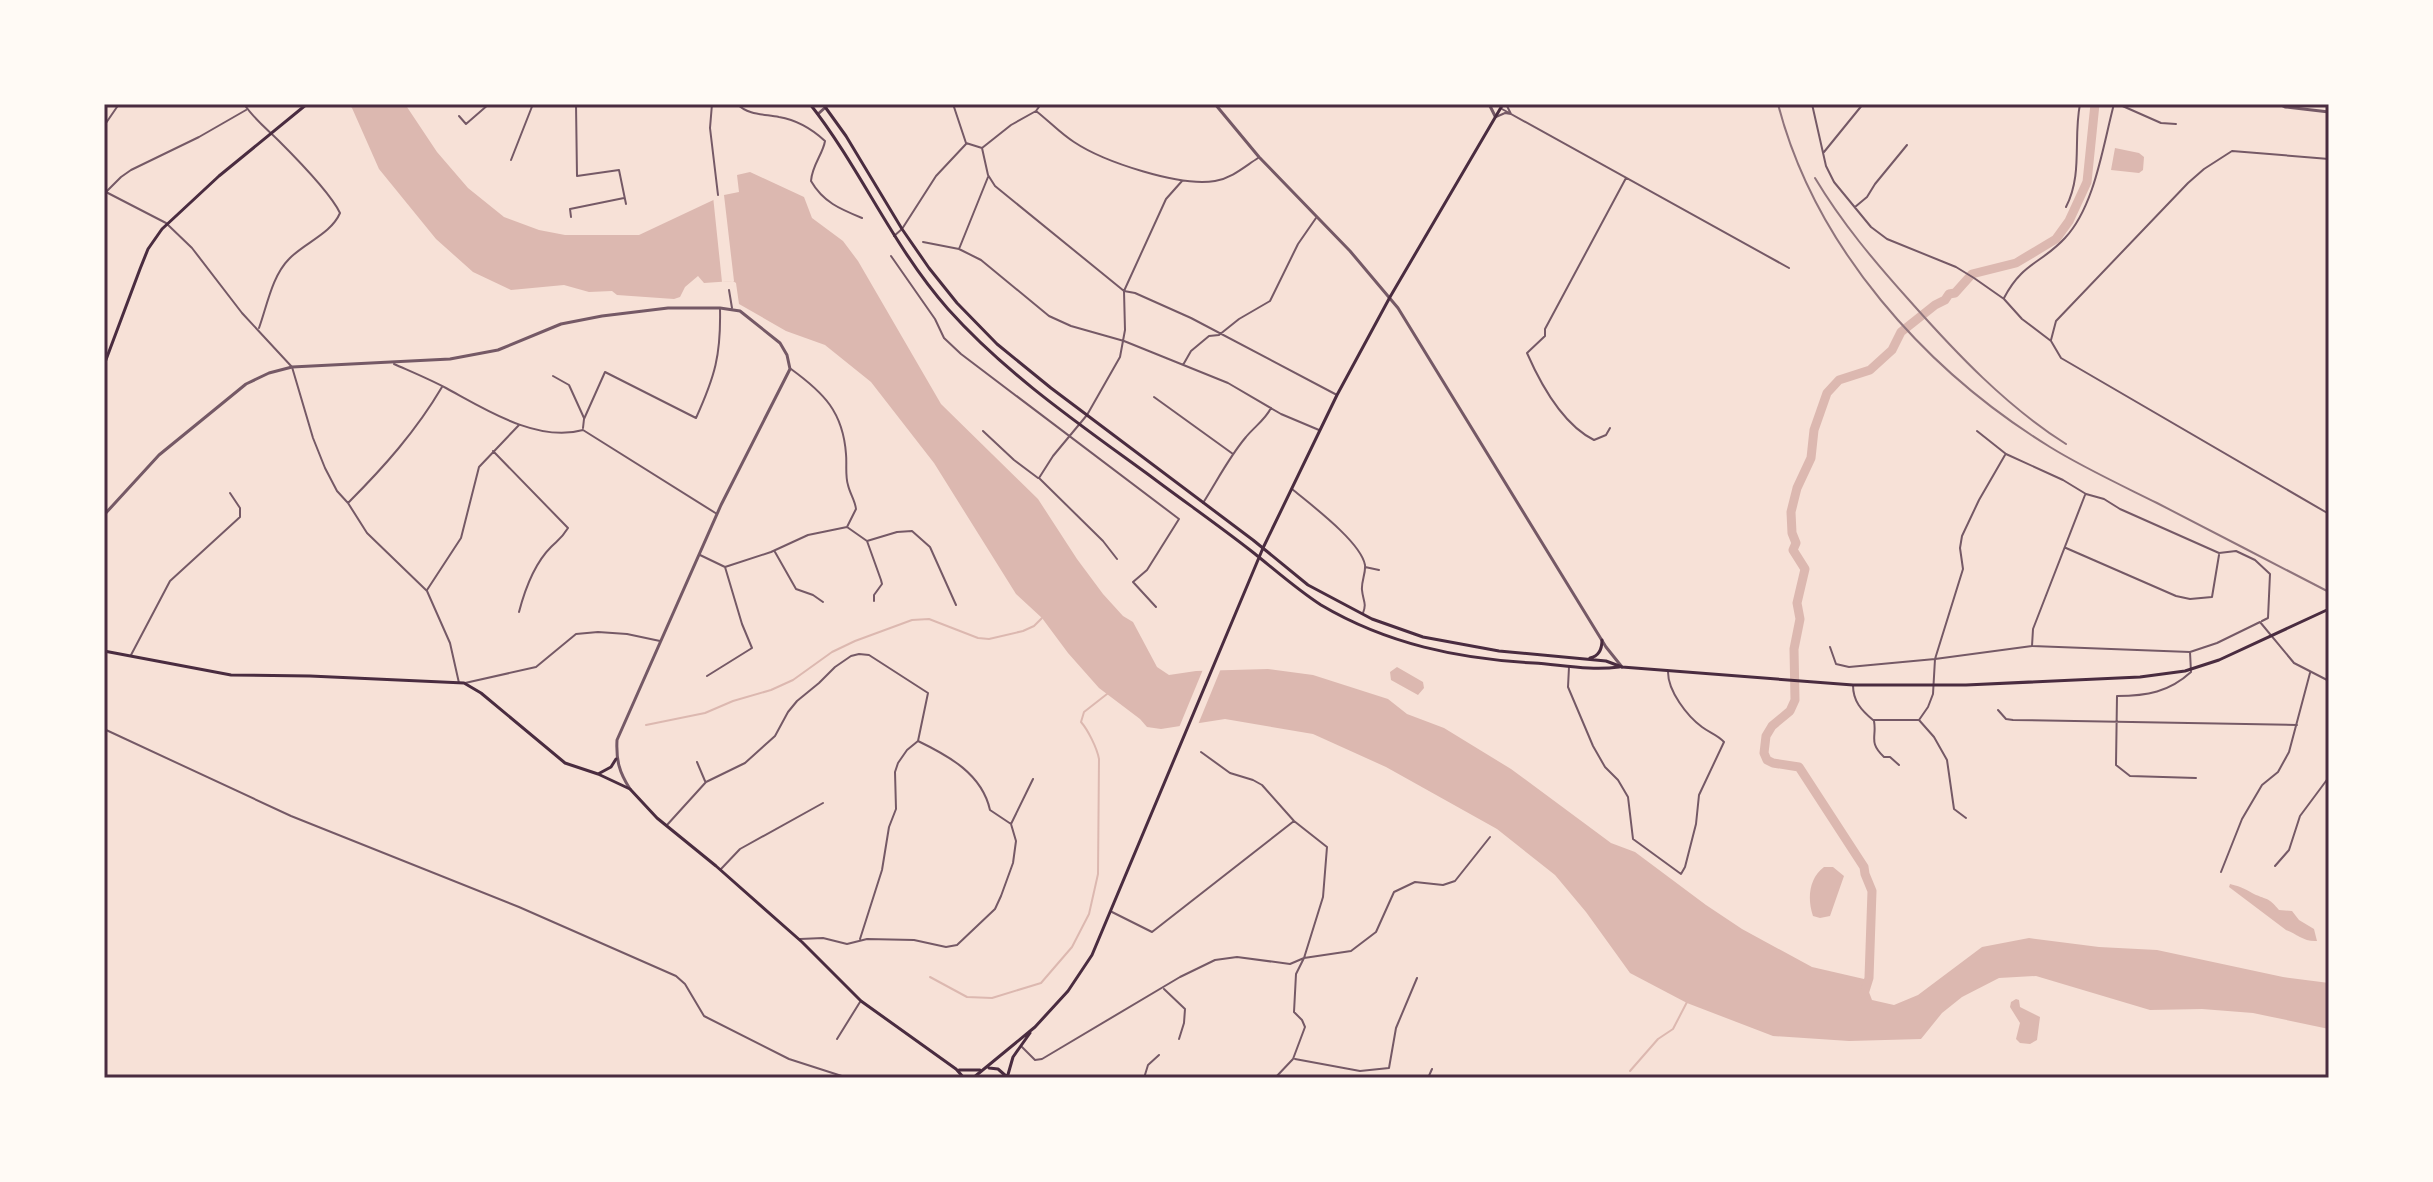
<svg xmlns="http://www.w3.org/2000/svg" width="2433" height="1182" font-family="'Playfair Display',serif">
<style>
.water{fill:#dcb8b0}
.pier{fill:#f7e1d7}
.lines{fill:none;stroke-linecap:round;stroke-linejoin:round}
.stream{stroke:#dcb8b0;stroke-width:2}
.river{stroke:#dcb8b0;stroke-width:9}
.minor{stroke:#755966;stroke-width:2}
.tertiary{stroke:#755966;stroke-width:3}
.secondary{stroke:#4a2c40;stroke-width:3}
.primary{stroke:#4a2c40;stroke-width:3}
.rail{stroke:#8f747c;stroke-width:2}
.neatline{fill:none;stroke:#4a2c40;stroke-width:3}
</style>
<rect width="100%" height="100%" fill="#f7e1d7"/>
<path class="water" d="M348,104H405L437,152L468,188L504,217L539,230L565,235H639L724,195L739,192L737,175L750,172L804,197L812,218L843,241L858,261L941,404L1038,499L1077,559L1103,594L1123,616L1133,622L1157,667L1169,675L1196,671L1268,669L1313,675L1388,699L1407,714L1444,728L1511,769L1611,843L1635,852L1706,905L1742,929L1812,967L1864,979L1872,1000L1894,1005L1918,995L1982,947L2029,938L2099,947L2157,950L2283,977L2329,983V1029L2253,1013L2202,1009L2150,1010L2036,976L1999,978L1962,997L1942,1013L1921,1039L1849,1041L1773,1036L1687,1003L1630,973L1586,912L1555,875L1497,829L1386,767L1313,734L1225,719L1161,729L1147,727L1140,719L1099,688L1068,653L1042,618L1016,594L934,463L871,382L825,345L786,331L739,304L736,283L733,281L704,283L698,276L685,287L680,297L674,299L617,295L612,291L589,292L564,285L511,290L473,272L436,239L379,169L352,108Z
M2115,148L2139,153L2144,157L2143,170L2139,173L2111,170Z
M1397,667L1423,682L1424,688L1418,695L1391,680L1390,672Z
M1824,867H1833L1844,876L1830,916L1820,918L1813,916C1807,899 1809,878 1824,867Z
M2230,884C2243,887 2246,890 2256,895C2269,900 2270,899 2279,910L2292,911L2299,920L2314,929L2317,941C2304,942 2297,934 2286,930L2229,887Z
M2016,999L2019,1000L2020,1007L2040,1017L2037,1040L2030,1044L2020,1043L2016,1039L2020,1023L2010,1007L2011,1002Z"/>
<path class="pier" d="M724,195L734,281L722,282L713,196Z
M1222,666L1197,727L1178,730L1204,667Z"/>
<g class="lines">
<path class="stream" d="M646,725L705,713L733,701L771,690L793,680L832,652L855,641L912,620L929,619L978,638L989,639L1023,631L1034,626L1042,618
M930,977L967,997L992,998L1041,983L1072,947L1089,914L1098,874L1099,759C1097,748 1088,730 1081,722L1084,712L1107,694
M1630,1071L1658,1039L1673,1029L1687,1002"/>
<path class="river" d="M1864,994L1869,978L1872,891L1865,874L1864,867L1799,767L1773,763L1767,760L1764,753L1766,736L1772,726L1790,711L1795,700L1794,649L1800,619L1797,603L1805,569L1793,550L1796,543L1792,533L1791,512L1797,488L1811,458L1814,430L1827,393L1839,380L1870,370L1892,350L1901,332L1935,305L1945,300L1949,294L1955,293L1972,274L2016,263L2056,239L2069,221L2087,182L2095,104"/>
<path class="minor" d="M244,104C254,119 267,129 279,141C296,158 330,192 340,213C331,234 304,243 289,259C272,276 267,306 259,328
M576,104L577,176L619,170L626,204
M712,104L710,128L718,195
M737,104C748,115 764,114 779,117C797,120 812,129 825,141C823,154 812,165 811,181C823,202 840,209 862,218
M953,104L966,143L982,148L988,175L995,186L1124,291L1135,293L1191,318L1337,395
M1812,104L1826,166L1834,182L1871,227L1887,239L1956,267L1974,278L2004,299L2022,319L2051,341L2061,358L2329,514
M2118,104L2161,123L2176,124
M1502,109L1789,268
M1036,111C1049,121 1061,134 1074,142C1104,162 1180,187 1215,181C1232,178 1244,167 1258,158
M459,116L466,124L489,104
M1496,117L1505,113L1511,114L1506,104
M104,133L106,123L119,104
M982,148L1011,125L1036,111L1041,104
M1824,152L1863,104
M511,160L533,104
M104,191L166,223L192,248L242,313L292,367L313,438L325,468L337,491L348,503L367,533L427,591L450,643L459,683
M107,191L121,177L131,170L199,137L246,110
M1855,207L1867,197L1875,184L1907,145
M2066,207C2083,174 2073,139 2080,104
M571,217L570,209L624,198
M894,236L902,229L936,176L966,144
M923,242L959,249L981,260L1049,316L1071,326L1124,341L1228,383L1281,414L1319,430
M959,249L988,177
M891,256L935,319L944,338L961,354L1179,519L1147,570L1133,582L1156,607
M729,290L732,308
M2004,298C2023,262 2041,264 2065,238C2095,206 2103,145 2114,104
M2051,340L2056,321L2188,183L2204,169L2232,151L2329,159
M394,364C412,372 429,379 446,388C485,409 537,443 583,430L717,514
M1183,365L1191,351L1209,336L1219,335L1239,319L1270,301L1298,244L1316,218
M553,376L569,385L584,418
M1154,397L1233,454
M583,428L584,419L605,372L696,418C715,376 721,355 720,309
M1610,428L1606,435L1594,440C1562,424 1541,385 1527,353L1545,336V329L1626,178
M983,431L1014,460L1038,478
M1977,431L2006,454L2063,480L2086,494L2104,499L2120,509L2219,553L2236,551L2255,560L2270,574L2268,618L2262,621
M493,451L568,528C562,538 558,540 551,547C534,564 525,589 519,612
M1292,489C1310,504 1361,542 1365,565C1366,573 1361,582 1362,590C1363,601 1367,603 1363,613
M348,503C384,467 416,431 442,387
M1203,503C1217,481 1229,457 1246,437C1254,427 1265,420 1271,408
M847,527L867,541L881,580L882,584L874,595V601
M867,541L897,532L912,531L930,547L956,605
M2066,548L2176,596L2190,599L2212,597L2219,555
M775,552L796,589L813,595L823,602
M700,555L725,567L742,624L752,648L707,676
M1117,559L1103,541L1039,478L1053,456L1087,415L1120,357L1125,330L1124,291L1166,199L1182,181
M725,567L771,552L808,535L847,527L856,509C855,500 850,494 848,485C845,476 847,464 846,454C843,412 824,393 791,369
M1365,567L1379,570
M427,590L461,538L479,467L519,425
M2032,646L2033,629L2085,495
M1830,647L1836,664L1849,667L1935,659L2032,646L2190,652L2217,643L2260,622L2294,663L2329,681
M2190,652L2191,672C2169,692 2147,696 2117,696L2116,765L2130,776L2196,778
M131,655L170,581L240,517V508L230,493
M1569,667L1568,687L1593,746L1605,767L1618,780L1628,797L1633,839L1681,874L1685,867L1696,824L1699,795L1724,742C1718,735 1710,733 1702,727C1687,716 1668,691 1668,672
M465,683L536,667L576,634L598,632L627,634L660,641
M1853,685C1853,701 1861,710 1873,720H1919L1934,737L1947,760L1954,809L1966,818
M1998,710L2006,719L2013,720L2297,725
M1919,720L1928,707L1933,694L1935,659L1963,569L1960,548L1962,536L1979,500L2005,455
M1874,721C1877,737 1868,742 1884,757H1890L1899,765
M104,729L291,816L519,907L676,976L685,984L704,1016L789,1059L848,1078
M1201,752L1230,773L1253,780L1262,785L1294,821L1327,847L1323,897L1304,958L1296,974L1294,1012L1302,1020L1305,1027L1293,1059L1275,1078
M697,762L705,781
M667,825L706,782L745,763L775,736L788,712L797,701L819,683L835,667L851,656L859,654L869,655L928,693L918,741
M2275,866L2289,850L2300,816L2329,777
M721,869L740,849L823,803
M2221,872L2242,819L2262,785L2278,772L2289,752L2310,673
M1112,912L1152,932L1294,821
M800,939L823,938L847,944L867,939L914,940L946,947L957,945L995,909L1001,896L1013,863L1016,841L1011,824L1033,779
M860,939L882,870L889,827L896,809L895,772L898,763L907,750L918,741C949,756 982,774 990,810L1011,824
M1164,989L1185,1009L1184,1023L1179,1039
M837,1039L860,1002
M1022,1047L1035,1060L1042,1059L1180,977L1215,960L1237,957L1290,964L1304,958L1351,951L1376,932L1394,892L1415,882L1443,885L1455,881L1490,837
M1295,1059L1360,1071L1389,1068L1396,1028L1417,978
M1144,1078L1148,1065L1159,1055
M1428,1078L1432,1069
M1762,1078V1076"/>
<path class="tertiary" d="M1215,104L1259,157L1350,251L1398,308L1606,647L1622,667
M2279,104L2285,107L2329,112
M818,114L829,104
M1495,116L1489,104H1496
M104,515L159,455L246,384L269,373L292,367L450,359L498,350L561,324L602,316L668,308H720L740,311L780,343L787,355L790,369L721,505L617,740C616,760 619,772 630,789"/>
<path class="secondary" d="M1263,548L1337,395L1390,297L1503,104
M104,651L231,675L310,676L464,683L481,693L565,763L598,774L630,789L657,818L716,866L802,942L861,1001L956,1069L964,1078
M598,774L611,767L616,759
M959,1070H980"/>
<path class="primary" d="M810,104C861,169 893,247 948,309C1007,375 1082,426 1153,478C1185,502 1218,525 1250,550C1273,568 1296,589 1321,605C1387,644 1459,659 1534,663C1562,665 1591,671 1619,667
M823,104L846,136L902,229L929,268L957,303L997,344L1051,388L1253,540L1308,585L1372,619L1423,637L1499,651L1606,661L1622,667L1853,685H1966L2140,677L2185,671L2219,660L2329,609
M104,365L140,269L148,249L162,229L219,176L307,104
M1590,658C1600,656 1602,648 1602,640
M989,1068L998,1069L1006,1076
M973,1078L1035,1027L1068,991L1092,955L1263,548
M1007,1078L1013,1057L1030,1033"/>
<path class="rail" d="M1778,104C1815,247 1925,370 2050,447C2084,468 2121,485 2157,503C2214,533 2272,562 2329,592
M1815,178C1842,223 1874,261 1909,300C1956,353 2006,406 2066,444"/>
</g>
<rect width="2433" height="1182" fill="none" stroke="#fffaf5" stroke-width="212"/>
<rect x="106" y="106" width="2221" height="970" class="neatline"/>
</svg>
